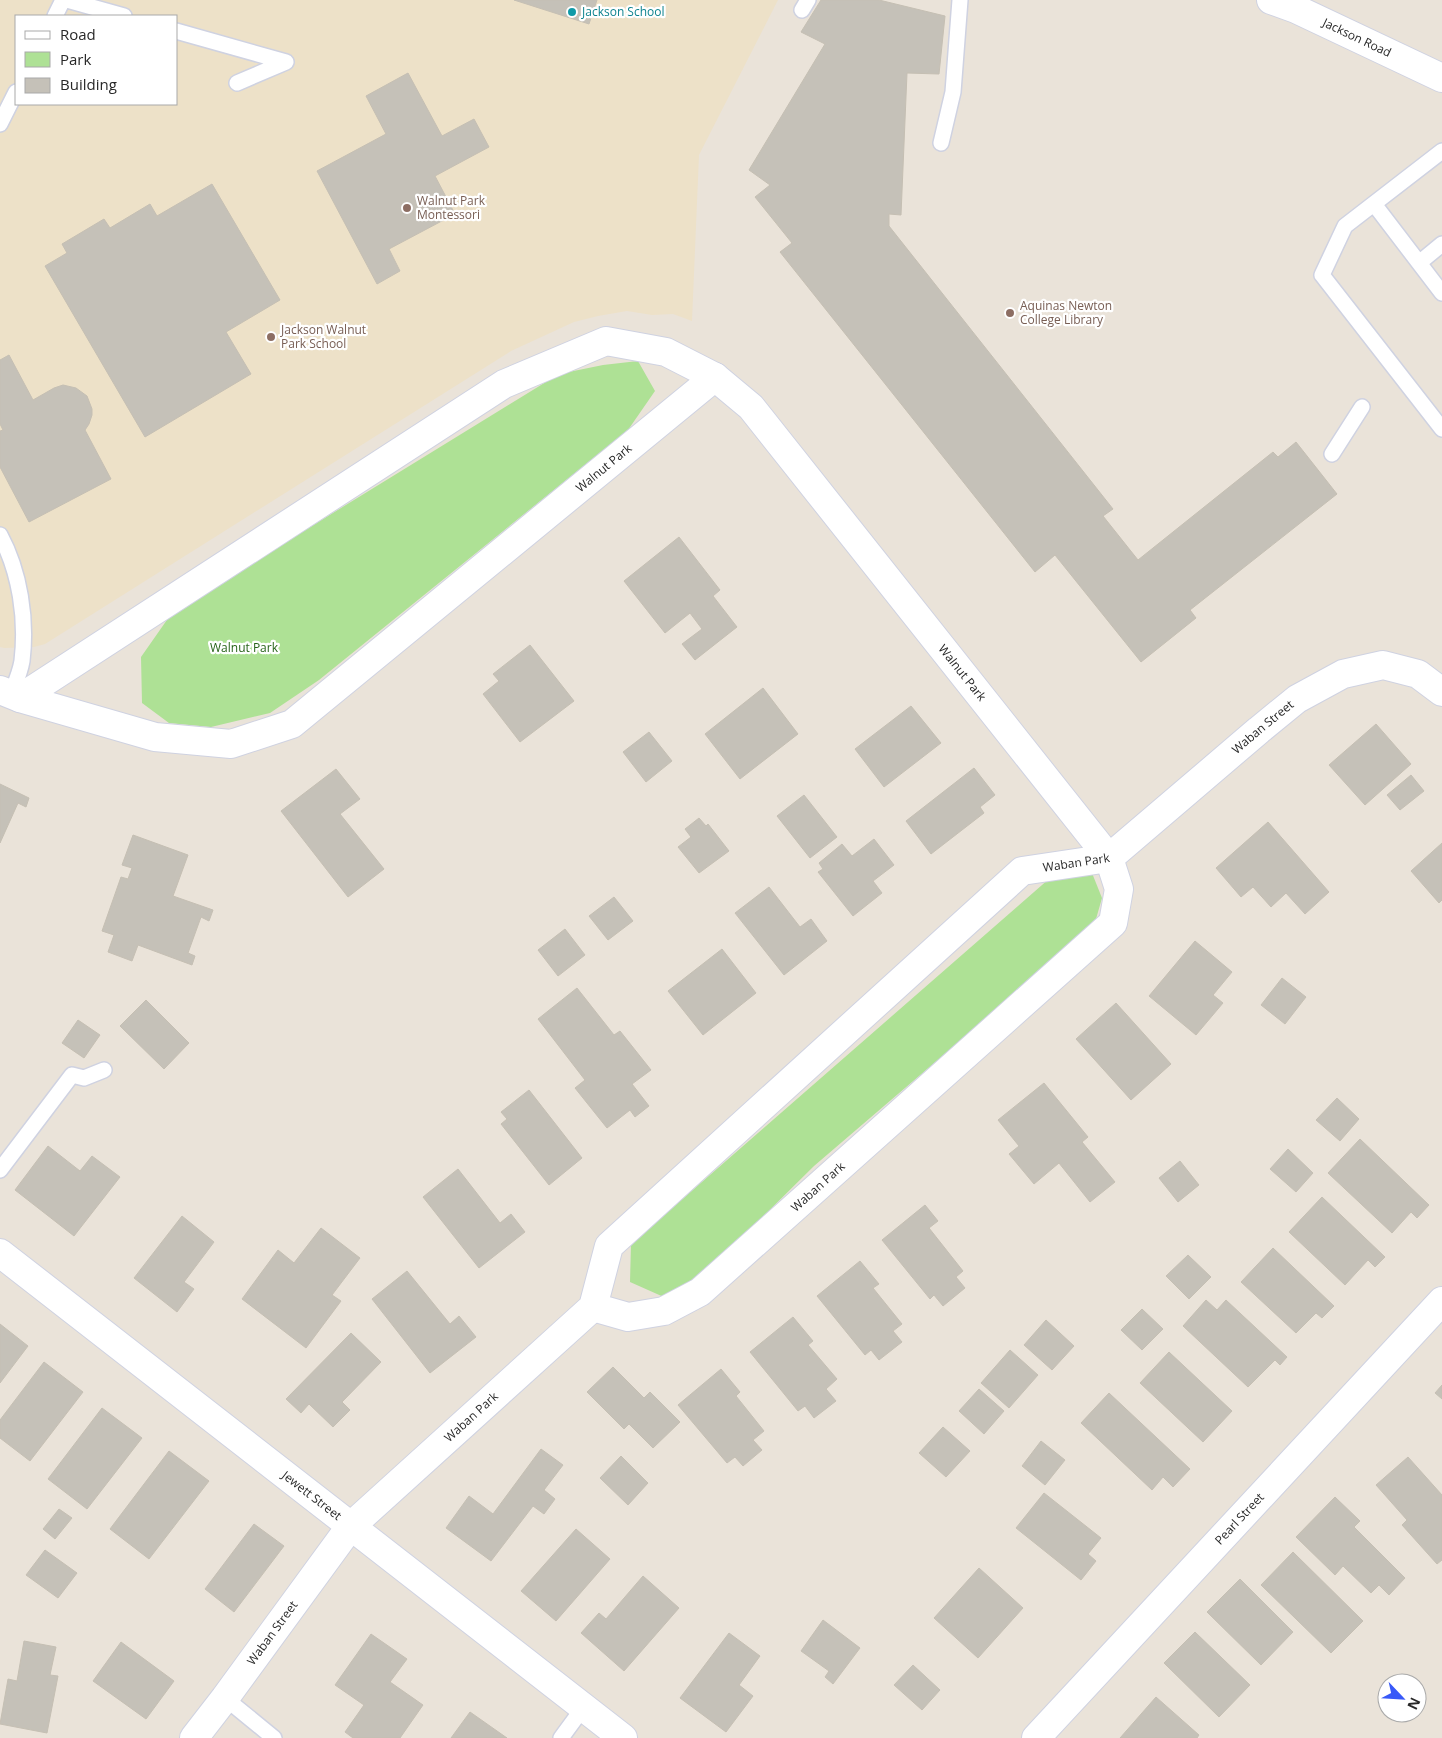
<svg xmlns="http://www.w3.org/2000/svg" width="1442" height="1738" font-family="'Open Sans',sans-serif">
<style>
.education{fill:#ede1c8;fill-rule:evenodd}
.green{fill:#aee195}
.building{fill:#c5c1b8;stroke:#c5bfb3}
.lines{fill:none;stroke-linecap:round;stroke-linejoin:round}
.lane-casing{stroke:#cfd2e1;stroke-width:18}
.street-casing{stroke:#cfd2e1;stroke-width:30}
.secondary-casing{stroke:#cfd2e1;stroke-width:30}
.lane{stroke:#fff;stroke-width:15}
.street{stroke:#fff;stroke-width:28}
.secondary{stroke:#fff;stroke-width:28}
.culture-dot{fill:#0f9aa8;stroke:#fff;stroke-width:2}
.education-dot{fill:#8d6e63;stroke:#fff;stroke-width:2}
.labels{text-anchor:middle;stroke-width:4.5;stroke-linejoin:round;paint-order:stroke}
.culture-label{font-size:12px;fill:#0d838f;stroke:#fff;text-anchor:start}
.street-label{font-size:12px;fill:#282828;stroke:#fff}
.education-label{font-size:12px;fill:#785e54;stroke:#fff;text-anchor:start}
.park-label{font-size:12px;fill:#276319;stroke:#fff}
</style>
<rect width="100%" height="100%" fill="#eae3d9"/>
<path class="education" d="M0,0H778L699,155L692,321L673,314L652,315L627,311L598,316L574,322L511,351L45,644L34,647L4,648L0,647ZM16,16H176V104H16Z"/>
<path class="green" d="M638,361L655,391L628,430L319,680L270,713L211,727L169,723L142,703L141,657L169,617L206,591L559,374L603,365Z
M1058,871L1092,873L1102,898L1094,926L814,1166L695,1284L666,1298L630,1282L631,1244Z"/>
<path class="building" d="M514,0H597L589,24Z
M821,0H879L945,16L939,74L907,73L901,215L889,214V226L1113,509L1103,516L1138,560L1273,452L1278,457L1296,442L1337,494L1190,610L1196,618L1141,662L1055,555L1035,572L780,252L792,243L755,197L770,185L749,170L825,44L801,32Z
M408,73L442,136L474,119L489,147L435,176L455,214L389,249L400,271L377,284L317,171L386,134L366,96Z
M212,184L280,300L226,332L251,374L145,437L45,266L67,253L62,244L104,219L110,228L150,204L157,216Z
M9,355L33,400L54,388L63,385L76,388L87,396L92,409V415L89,424L85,430L111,479L29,522L0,467V431L3,430L0,424V360Z
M679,537L720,590L713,596L737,627L695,660L682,644L702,629L690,613L665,633L624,581Z
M530,645L574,701L520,742L483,694L499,681L493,674Z
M763,688L798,734L740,779L705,734Z
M911,706L941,743L884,787L855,749Z
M1376,724L1411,764L1365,805L1329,765Z
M649,732L672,761L646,782L623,752Z
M974,768L995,795L980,807L984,813L931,854L906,821Z
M336,769L360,799L340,814L384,869L348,897L281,811Z
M1411,775L1424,791L1400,810L1387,795Z
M0,784L29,798L26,807L18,803L0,843Z
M804,795L837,837L810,858L777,816Z
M699,818L706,826L708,824L729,851L699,873L678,847L691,837L685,829Z
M1268,822L1329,892L1305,914L1286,893L1271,907L1253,887L1241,897L1216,868Z
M133,835L188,855L173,896L213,910L209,921L201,917L188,953L195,956L192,965L138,945L132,961L108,952L114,935L102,931L121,877L128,879L132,868L122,865Z
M874,839L894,865L873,881L882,893L853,916L818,872L823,869L819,863L842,844L852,856Z
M1442,843V900L1439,903L1411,871Z
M769,887L800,927L811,919L827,941L784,975L735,913Z
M614,897L633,921L608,940L589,916Z
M565,929L585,955L558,976L538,950Z
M1195,941L1232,972L1213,995L1223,1003L1196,1035L1149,996Z
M722,949L756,993L703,1035L668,991Z
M1282,978L1306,997L1285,1024L1261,1005Z
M577,988L614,1035L620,1031L651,1070L632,1084L649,1106L635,1117L630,1110L607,1128L575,1088L585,1080L538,1019Z
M146,1000L189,1043L164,1069L120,1026Z
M1116,1003L1171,1064L1131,1100L1076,1039Z
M78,1020L100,1035L84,1058L62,1043Z
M1044,1083L1088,1137L1082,1142L1115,1182L1090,1202L1059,1163L1034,1184L1009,1154L1019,1146L998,1120Z
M529,1090L582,1158L549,1185L501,1124L507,1119L501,1112Z
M1337,1098L1359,1119L1340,1141L1316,1120Z
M1360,1139L1429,1205L1417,1218L1411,1212L1392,1233L1328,1173Z
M48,1146L80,1171L92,1156L120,1177L74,1236L15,1190Z
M1288,1149L1313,1173L1296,1192L1270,1169Z
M1180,1161L1199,1185L1178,1202L1159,1178Z
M458,1169L500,1223L511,1214L525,1232L479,1268L423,1197Z
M1322,1197L1385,1257L1375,1267L1368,1260L1345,1285L1289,1232Z
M925,1205L938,1221L929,1228L963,1271L956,1277L965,1288L943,1306L934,1295L930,1299L882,1240Z
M182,1216L214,1242L184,1282L194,1289L177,1312L134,1278Z
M321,1228L360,1258L332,1295L341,1301L306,1348L242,1299L278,1250L294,1263Z
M1273,1248L1334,1306L1322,1318L1316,1313L1296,1333L1241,1282Z
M1188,1255L1211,1277L1189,1299L1166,1276Z
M860,1261L879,1284L873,1288L902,1324L893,1331L902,1342L879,1360L871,1350L865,1355L817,1296Z
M407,1271L450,1324L459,1316L476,1337L430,1373L372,1299Z
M1206,1300L1217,1310L1226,1300L1287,1357L1280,1365L1275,1360L1248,1387L1183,1326Z
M1142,1309L1163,1329L1142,1350L1121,1330Z
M793,1317L813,1341L808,1345L837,1379L826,1389L836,1401L814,1418L805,1406L798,1411L750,1352Z
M1046,1320L1074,1346L1052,1370L1024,1345Z
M0,1324L28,1346L0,1383Z
M351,1333L381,1362L342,1402L350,1410L333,1427L309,1404L301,1413L286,1399Z
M1010,1350L1038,1375L1009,1408L981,1383Z
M1169,1352L1232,1411L1203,1442L1140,1383Z
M44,1362L83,1392L30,1461L0,1438V1420Z
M613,1367L644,1398L650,1392L680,1422L653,1448L629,1424L624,1429L587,1392Z
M721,1369L740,1392L736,1396L764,1431L753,1440L762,1450L743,1466L735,1457L727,1463L678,1405Z
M1442,1385V1399L1435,1393Z
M979,1389L1004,1411L984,1434L959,1411Z
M1109,1393L1190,1469L1173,1487L1163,1477L1152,1490L1081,1423Z
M102,1408L142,1438L87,1509L48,1479Z
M943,1427L970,1451L946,1477L919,1453Z
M1041,1441L1065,1460L1045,1485L1022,1466Z
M541,1449L563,1465L544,1490L555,1499L544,1514L533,1506L491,1561L446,1528L469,1496L493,1514Z
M169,1451L209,1481L149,1559L110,1529Z
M621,1456L648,1483L628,1505L600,1478Z
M1408,1457L1442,1495V1560L1437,1564L1402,1525L1407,1520L1376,1485Z
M1044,1493L1101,1538L1088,1554L1096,1561L1081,1580L1016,1528Z
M1335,1497L1360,1521L1354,1527L1405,1578L1389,1595L1379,1585L1371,1593L1343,1566L1335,1575L1296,1537Z
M59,1509L72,1518L55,1539L43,1529Z
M254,1524L284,1546L234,1612L205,1589Z
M576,1529L610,1559L556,1621L521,1591Z
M45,1550L77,1573L58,1598L26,1575Z
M1293,1552L1363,1621L1331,1653L1261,1585Z
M979,1568L1023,1608L978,1658L934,1618Z
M643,1576L679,1608L624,1671L581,1633L599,1613L606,1619Z
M1240,1579L1293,1632L1261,1665L1207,1612Z
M823,1620L860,1648L833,1684L825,1677L829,1671L801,1651Z
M1195,1632L1250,1685L1219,1717L1164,1663Z
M729,1633L760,1656L739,1685L753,1696L726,1732L680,1698Z
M371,1634L407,1659L390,1682L423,1705L400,1738H353L345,1732L364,1705L335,1685Z
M24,1641L56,1647L50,1675L58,1676L47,1733L0,1724L8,1679L17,1681Z
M121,1642L174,1681L146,1719L93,1681Z
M913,1665L940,1690L922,1710L894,1685Z
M1156,1697L1199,1735L1197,1738H1120Z
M470,1712L507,1738H451Z"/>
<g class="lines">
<defs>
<path id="lane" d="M67,0L124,16
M802,10L808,0
M55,16L63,0
M176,31L286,62L237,83
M0,124L16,92
M941,143L953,92L960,0
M1442,151L1345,226L1322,275L1442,429
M1374,204L1442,293
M1419,263L1442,244
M1332,454L1362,407
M0,535C20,572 27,619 22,661C20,673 15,684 11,694
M0,1170L72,1075L84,1078L104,1070
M225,1698L274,1738
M561,1738L583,1708"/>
<g id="street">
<path id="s1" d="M0,690L20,698L155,737L231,744L292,724L715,377"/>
<path id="s2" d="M20,698L504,384L606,341L666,352L715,377L751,407L1109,858L1119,889L1113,923L700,1292L664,1311L628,1317L593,1307"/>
<path id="s3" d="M1109,858L1259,730L1297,699L1343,674L1383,665L1418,674L1442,692"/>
<path id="s4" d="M0,1253L623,1738"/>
<path id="s5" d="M194,1738L225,1698L350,1527L593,1307L609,1246L1022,871L1109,858"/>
</g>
<g id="secondary">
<path id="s6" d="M1271,0L1296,9L1442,78"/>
<path id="s7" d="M1036,1738L1442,1301"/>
</g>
</defs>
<use href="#lane" class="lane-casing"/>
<use href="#street" class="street-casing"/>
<use href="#secondary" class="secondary-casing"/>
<use href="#lane" class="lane"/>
<use href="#street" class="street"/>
<use href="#secondary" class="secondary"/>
</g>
<circle class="culture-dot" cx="572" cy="12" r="5"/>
<g class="education-dot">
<circle cx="407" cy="208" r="5"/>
<circle cx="1010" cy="313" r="5"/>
<circle cx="271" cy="337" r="5"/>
</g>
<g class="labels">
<g class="culture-label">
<text x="582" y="16">Jackson School</text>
</g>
<g class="street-label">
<text dy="4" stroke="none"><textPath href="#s6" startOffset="94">Jackson Road</textPath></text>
<text dy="4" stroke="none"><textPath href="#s1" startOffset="706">Walnut Park</textPath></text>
<text dy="4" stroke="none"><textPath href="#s2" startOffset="1190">Walnut Park</textPath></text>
<text dy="4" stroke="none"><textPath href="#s3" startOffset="202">Waban Street</textPath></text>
<text dy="4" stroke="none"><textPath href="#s5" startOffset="1266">Waban Park</textPath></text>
<text transform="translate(818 1187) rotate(-42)" y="4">Waban Park</text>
<text dy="4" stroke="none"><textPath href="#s5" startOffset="426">Waban Park</textPath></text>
<text dy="4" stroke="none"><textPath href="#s4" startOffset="395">Jewett Street</textPath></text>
<text dy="4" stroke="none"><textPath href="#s7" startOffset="299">Pearl Street</textPath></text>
<text dy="4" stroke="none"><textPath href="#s5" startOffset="131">Waban Street</textPath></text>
</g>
<g class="education-label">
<text x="417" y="205">Walnut Park<tspan x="417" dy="14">Montessori</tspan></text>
<text x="1020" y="310">Aquinas Newton<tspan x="1020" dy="14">College Library</tspan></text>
<text x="281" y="334">Jackson Walnut<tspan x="281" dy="14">Park School</tspan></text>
</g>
<g class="park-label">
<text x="244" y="652">Walnut Park</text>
</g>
</g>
<rect x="15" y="15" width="162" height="90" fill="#ffffff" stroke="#a9a9a9"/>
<rect x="25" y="31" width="25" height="8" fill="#ffffff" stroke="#a9a9a9"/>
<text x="60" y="40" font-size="15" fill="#282828">Road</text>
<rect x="25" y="52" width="25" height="15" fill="#aee195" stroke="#a9a9a9"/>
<text x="60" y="65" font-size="15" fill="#282828">Park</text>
<rect x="25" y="78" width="25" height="15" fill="#c5c1b8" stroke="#a9a9a9"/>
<text x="60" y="90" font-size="15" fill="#282828">Building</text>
<g transform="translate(1402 1698) rotate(115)"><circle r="24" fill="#ffffff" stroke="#a9a9a9"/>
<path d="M0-4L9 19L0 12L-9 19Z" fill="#3859f8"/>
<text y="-8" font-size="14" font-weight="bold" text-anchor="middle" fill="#282828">N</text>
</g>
</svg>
